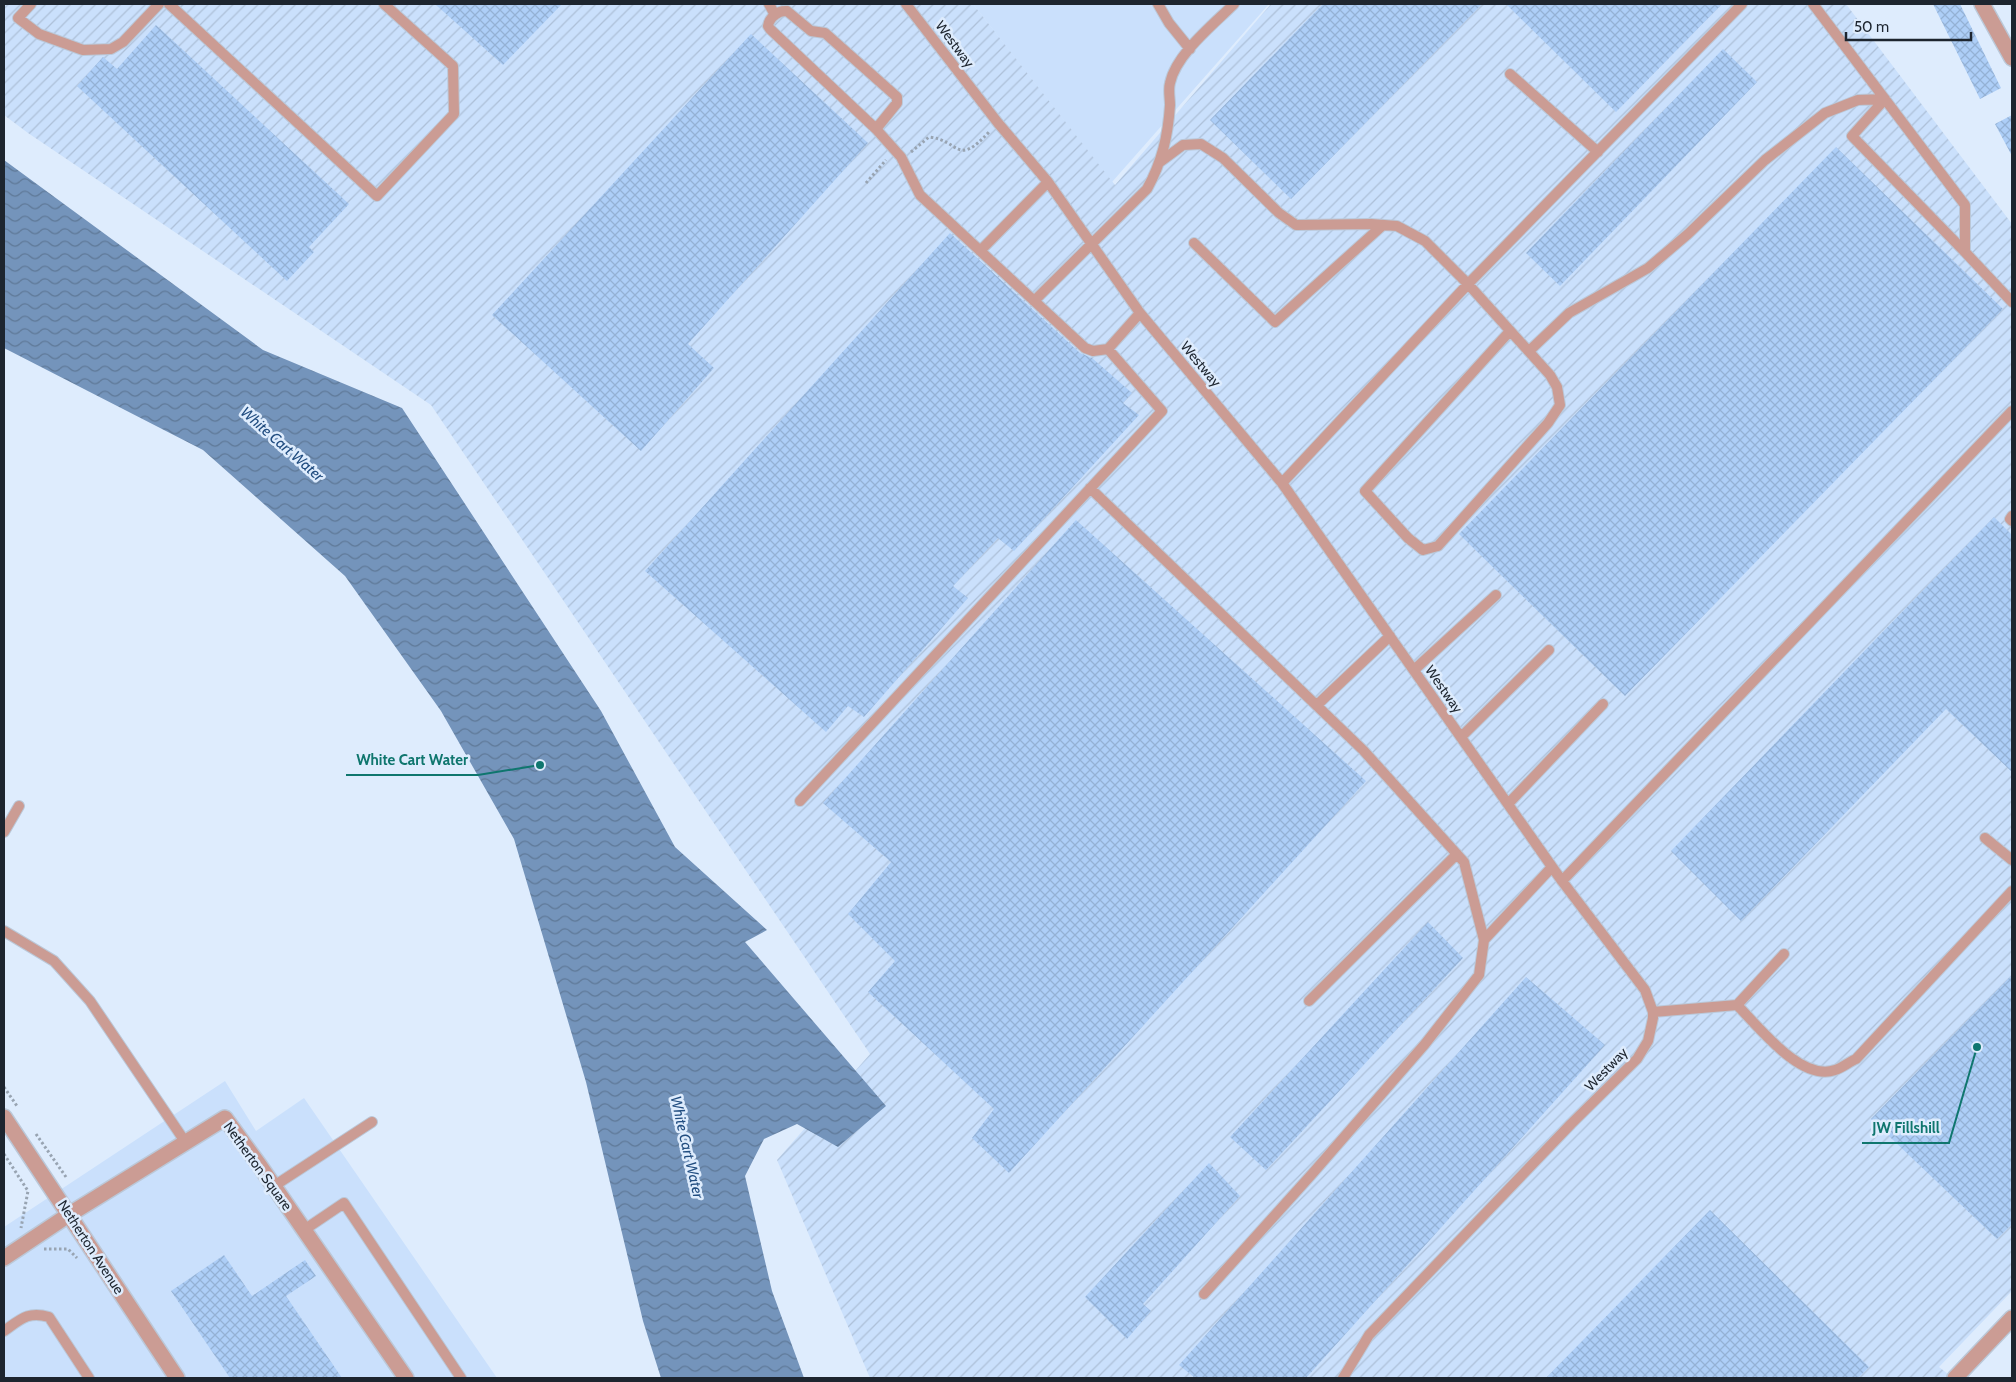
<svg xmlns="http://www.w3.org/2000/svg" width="2016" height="1382" font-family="Cabin,sans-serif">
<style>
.built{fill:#cae0fc}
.industrial{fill:url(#industrial-furrows)}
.water{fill:url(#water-waves)}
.building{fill:url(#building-cross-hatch)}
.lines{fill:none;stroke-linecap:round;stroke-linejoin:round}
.service-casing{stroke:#bbc8d8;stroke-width:12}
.minor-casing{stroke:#bbc8d8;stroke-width:18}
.tertiary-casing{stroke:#bbc8d8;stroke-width:18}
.path{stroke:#98a4b2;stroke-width:3;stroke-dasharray:2.5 2.5;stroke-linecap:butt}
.service{stroke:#cb9c94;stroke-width:10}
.minor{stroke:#cb9c94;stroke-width:15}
.tertiary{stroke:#cb9c94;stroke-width:15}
.labels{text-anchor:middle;stroke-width:5;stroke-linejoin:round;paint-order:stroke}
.street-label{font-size:14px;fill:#1d252f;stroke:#deecfd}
.water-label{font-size:15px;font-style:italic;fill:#214d80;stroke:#deecfd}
.leader{fill:none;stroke:#0f766e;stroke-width:2}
.callout-dot{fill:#0f766e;stroke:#deecfd;stroke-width:2}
.callout-label{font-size:15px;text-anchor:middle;font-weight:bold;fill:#0f766e;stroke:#deecfd;stroke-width:5;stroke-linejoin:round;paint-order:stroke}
</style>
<defs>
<pattern id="industrial-furrows" width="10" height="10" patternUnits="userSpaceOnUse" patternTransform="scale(1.25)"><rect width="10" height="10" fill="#cae0fc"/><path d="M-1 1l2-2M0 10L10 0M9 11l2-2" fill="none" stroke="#adc0d8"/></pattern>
<pattern id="water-waves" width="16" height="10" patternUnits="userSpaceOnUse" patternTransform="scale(1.25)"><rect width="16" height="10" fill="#7494bb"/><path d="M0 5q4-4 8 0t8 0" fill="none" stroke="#5f7998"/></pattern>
<pattern id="building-cross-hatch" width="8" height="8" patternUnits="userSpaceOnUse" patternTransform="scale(1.25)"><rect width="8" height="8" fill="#adcef7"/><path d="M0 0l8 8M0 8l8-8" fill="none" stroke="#94b1d4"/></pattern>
</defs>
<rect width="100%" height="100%" fill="#deecfd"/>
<path class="built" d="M973,4H1269L1112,182Z
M225,1081L256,1131L304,1098L497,1378H4V1227Z"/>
<path class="industrial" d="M4,4H973L1115,185L1271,4H1846L2012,224V1291L1939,1367L1953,1378H870L777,1160L870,1054L431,405L28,133L4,115Z"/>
<path class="water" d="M4,160L263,350L402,408L601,711L675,847L767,930L745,942L886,1106L838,1147L797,1124L764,1139L745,1176L772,1291L804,1378H661L643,1321L586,1082L514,839L441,711L345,576L203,450L4,348Z"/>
<path class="building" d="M435,4H562L503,65Z
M1323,4H1482L1291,199L1210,120Z
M1506,4H1722L1616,112Z
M1933,4H1960L2001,88L1980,99Z
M156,25L349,204L309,247L314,252L287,281L77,86L103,57L117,69Z
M751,34L868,143L688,344L714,368L641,451L492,315Z
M1723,49L1757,82L1560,286L1526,253Z
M2012,115V156L1995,124Z
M1836,147L2003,309L1625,696L1459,534Z
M950,233L1080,353L1092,358L1132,393L1123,403L1139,415L1014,551L998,538L953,586L968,598L864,717L848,706L826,732L645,571Z
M1994,517L2012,535V772L1946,709L1741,921L1671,851Z
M1076,520L1366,781L1009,1173L972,1138L994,1109L868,992L895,961L848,914L891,862L823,803Z
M1428,922L1463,958L1266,1170L1230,1137Z
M2012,975V1224L1997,1239L1871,1119Z
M1526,977L1605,1045L1306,1378H1195L1179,1365Z
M1209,1163L1240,1196L1143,1304L1151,1311L1127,1339L1085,1297Z
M1710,1210L1869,1367L1858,1378H1546Z
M224,1255L252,1296L305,1260L316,1276L286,1296L342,1378H230L171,1291Z"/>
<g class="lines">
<defs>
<path id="service" d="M31,4L18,18L39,34L83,50L111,49L123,42L159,4
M169,4L377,196L454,114L453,66L384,4
M769,4L775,15
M906,4L998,123L1048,182L1140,313L1282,483L1562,881L1645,990L1653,1012V1018L1648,1041L1637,1059L1571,1124L1369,1335L1343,1378
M1158,4L1169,23L1190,49
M1813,4L1965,205V252L2012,302
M1510,74L1598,152
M876,129L897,103V97L825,33L811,31L787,11C778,10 769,18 768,26L770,29L876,129L901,157L920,195L1085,348L1093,351L1108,349
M1160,162L1183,145L1201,144L1223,158L1279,213L1296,225L1371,224L1397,226L1425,241L1468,284L1550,375L1557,387L1560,405L1548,423L1438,546L1423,550L1408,538L1365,491L1510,331
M1194,243L1275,322L1383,225
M980,251L1048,182
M1034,301L1147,189C1162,162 1168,136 1170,105C1170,98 1168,90 1170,83C1176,54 1214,24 1234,4
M1529,351L1569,313L1648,268L1688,234L1765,160L1825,113L1858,100L1885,99L1852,136L1965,252
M1282,483L1468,284L1742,4
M1090,488L1363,750L1464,862L1484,940L1479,975L1425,1044L1312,1174L1204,1294
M2012,516L2010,519L2012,521
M1414,670L1496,595
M1317,705L1390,636
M1461,737L1549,650
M800,801L1162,411L1108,349L1140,313
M1508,804L1603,704
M4,832L19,806
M1985,838L2012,860
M1562,881L2012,411
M4,931L54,961L90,1001L186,1143
M1484,940L1552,867
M1309,1001L1457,854
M1737,1005L1784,954
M1653,1012L1737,1005C1759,1027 1801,1082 1835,1070C1842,1068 1849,1062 1856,1059L2012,891
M274,1186L372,1122
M304,1230L344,1203L461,1378
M4,1331C21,1319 28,1311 49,1317L89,1378"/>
<path id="minor" d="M1982,4L2012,58
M4,1258L70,1214L225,1118L260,1166L406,1378
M1955,1378L2012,1318"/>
<path id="tertiary" d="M4,1117L177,1378"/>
</defs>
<use href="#service" class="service-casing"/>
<use href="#minor" class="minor-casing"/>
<use href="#tertiary" class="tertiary-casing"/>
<path class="path" d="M911,152L929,137C960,140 956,168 989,132
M866,183L886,160
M4,1087L17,1106
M36,1134L66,1177
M4,1154L28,1191L21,1228
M44,1249H68L77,1258"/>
<use href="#service" class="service"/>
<use href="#minor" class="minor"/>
<use href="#tertiary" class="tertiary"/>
</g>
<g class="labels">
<g class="street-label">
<text transform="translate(955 44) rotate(53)" y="5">Westway</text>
<text transform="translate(1201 364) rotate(50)" y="5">Westway</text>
<text transform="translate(1444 689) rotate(55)" y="5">Westway</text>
<text transform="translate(1606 1069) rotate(-46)" y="5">Westway</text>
<text transform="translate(258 1166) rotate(54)" y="5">Netherton Square</text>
<text transform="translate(91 1247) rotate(57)" y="5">Netherton Avenue</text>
</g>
<g class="water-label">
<text transform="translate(282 444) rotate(41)" y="5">White Cart Water</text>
<text transform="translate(687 1147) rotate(77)" y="5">White Cart Water</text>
</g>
</g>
<path class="leader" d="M540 765L478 775H346M1977 1047L1949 1143H1862"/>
<g class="callout-dot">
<circle cx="540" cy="765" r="5"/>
<circle cx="1977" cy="1047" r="5"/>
</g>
<g class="callout-label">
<text x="412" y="765">White Cart Water</text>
<text x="1906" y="1133">JW Fillshill</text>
</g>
<rect width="2016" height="1382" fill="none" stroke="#1d252f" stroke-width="10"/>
<path d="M1846 32v8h125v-8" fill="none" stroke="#1d252f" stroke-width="2.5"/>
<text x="1854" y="32" font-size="15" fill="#1d252f" stroke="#deecfd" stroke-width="4" paint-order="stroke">50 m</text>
</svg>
